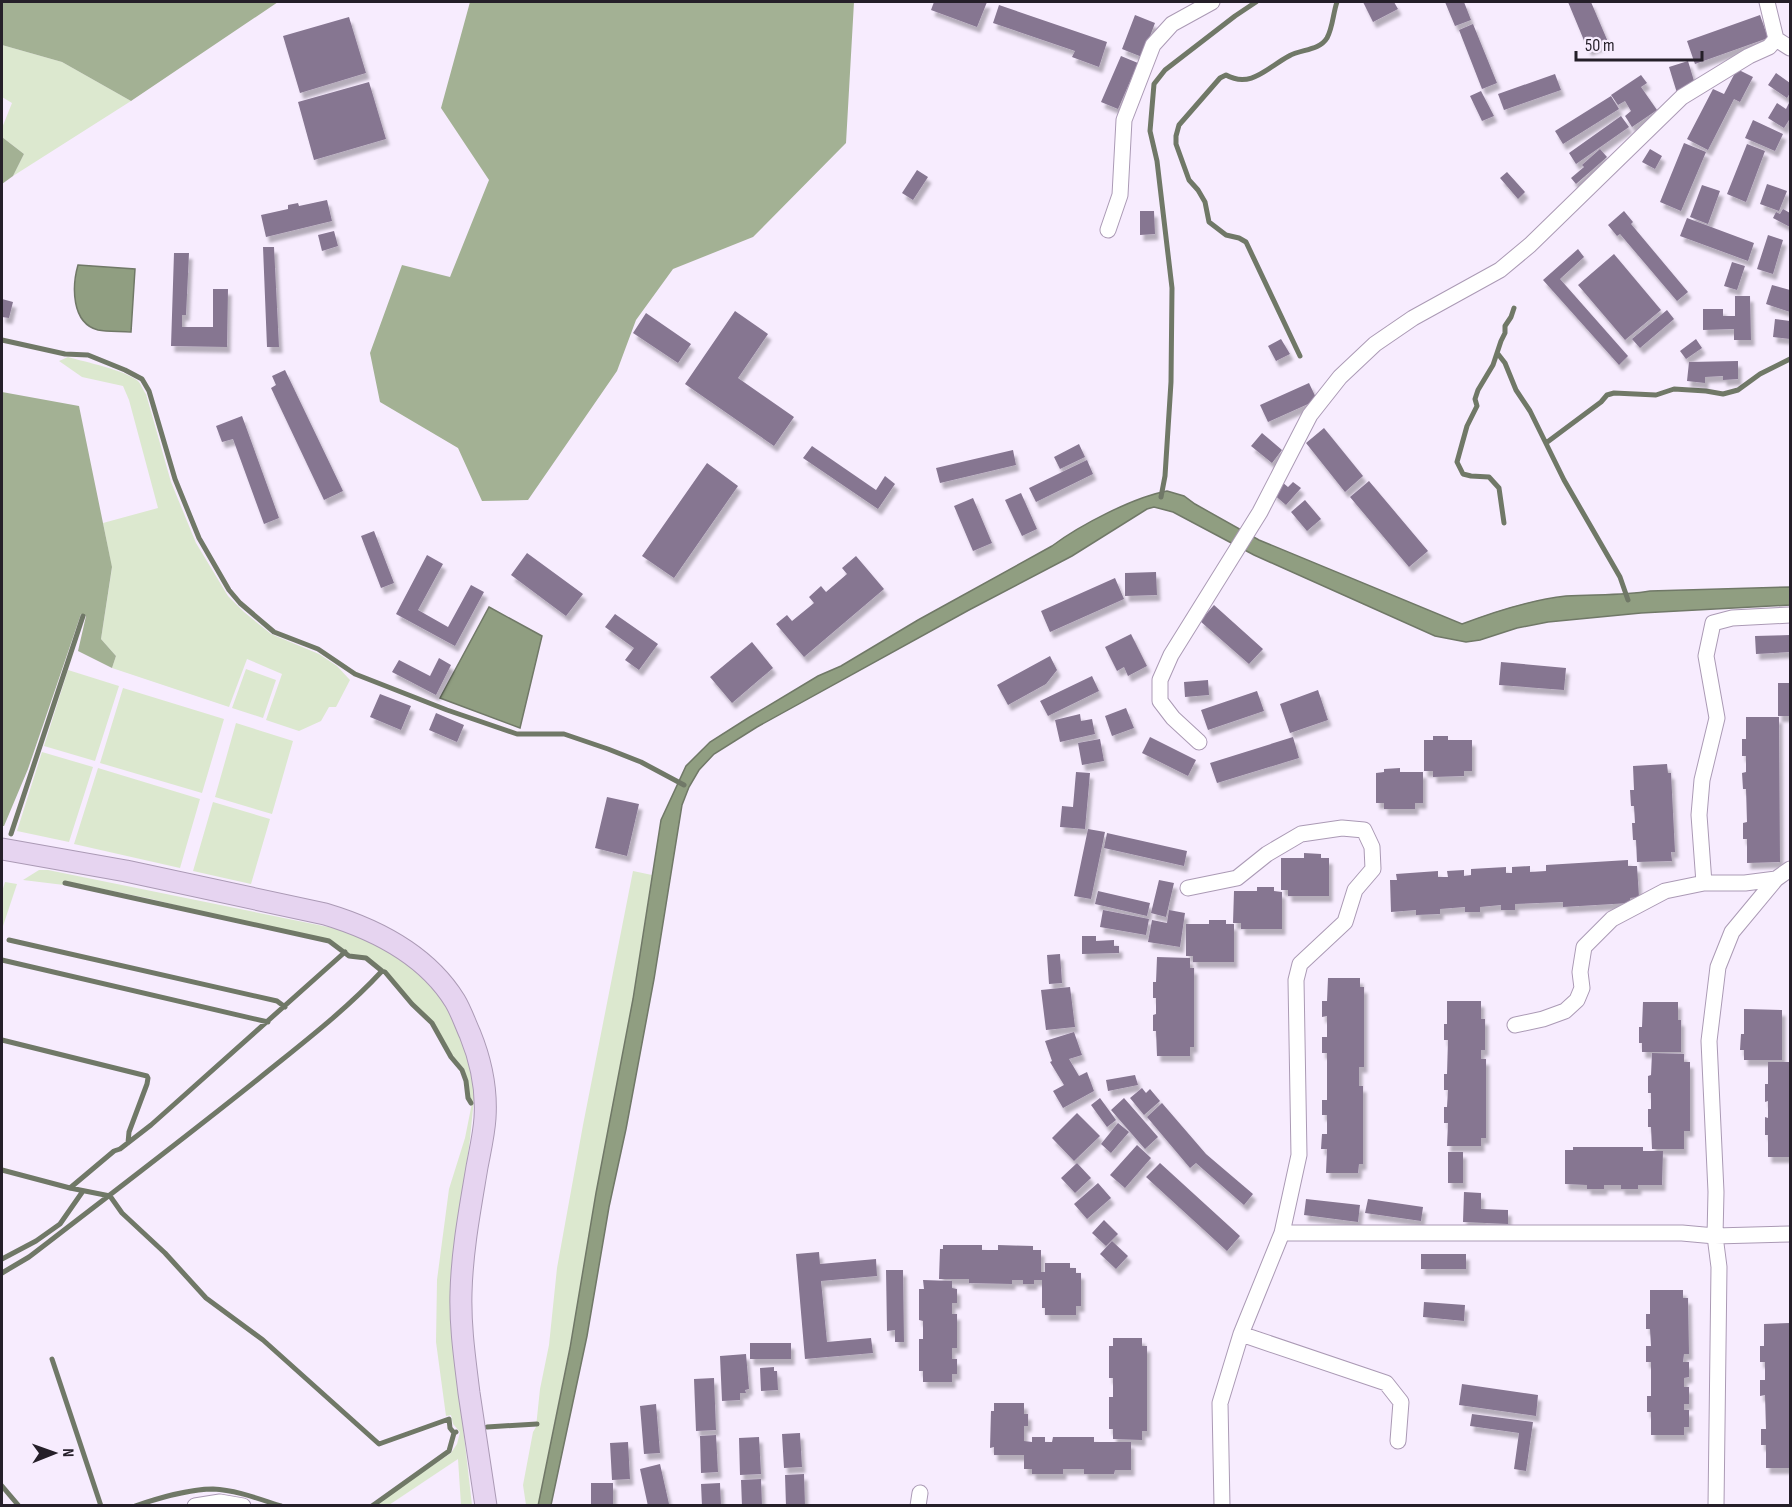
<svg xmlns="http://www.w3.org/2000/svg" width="1792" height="1507" font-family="'Sofia Sans Condensed',sans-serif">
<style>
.green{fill:#dce8cf}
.forest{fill:#a3b194}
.water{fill:#909e81;stroke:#707867;stroke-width:1.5}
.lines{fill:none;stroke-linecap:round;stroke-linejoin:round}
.stream{stroke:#707867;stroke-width:5}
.building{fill:#867691;filter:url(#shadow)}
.street-casing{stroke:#ab9ab5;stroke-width:17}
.secondary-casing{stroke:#ab9ab5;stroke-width:23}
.street{stroke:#fff;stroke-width:15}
.secondary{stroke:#e6d4f0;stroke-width:21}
</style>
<defs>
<filter id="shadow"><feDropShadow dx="3.5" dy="6" stdDeviation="1.5" flood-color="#0004"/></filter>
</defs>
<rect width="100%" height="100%" fill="#f7ecfe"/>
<path class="green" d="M2,45L62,62L131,101L13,176L24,154L2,137V128L12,103L2,97Z
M68,357C85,362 125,370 138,381C141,384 143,390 146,394L171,482L196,543L228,596L244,612L271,634L319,654L337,666L350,680L336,707H329L321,721L299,731L266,720L282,674L247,659L229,707L112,668L116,656L101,639L112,568L103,523L158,508L129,400L123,386L82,377L59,361Z
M246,669L276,680L263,718L232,708Z
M68,670L119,686L95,761L44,746Z
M123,688L224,719L202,793L100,763Z
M236,723L293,741L272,814L215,797Z
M42,752L93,767L69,842L17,831Z
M98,768L200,799L180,868L74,844Z
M213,802L270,819L251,884L193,871Z
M39,870H48L338,929L371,940L395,952L433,988L445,1005L466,1048L475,1088L470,1139L450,1287V1314L472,1505H461L458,1459L389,1505H375L451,1453L457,1444L460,1432L453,1424L451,1415L446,1416L436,1342L437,1280L449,1189L465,1138L472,1103L469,1098L467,1080L463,1069L452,1055L433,1023L412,1003L386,972L367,957L351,955L330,940L269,928L151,899L65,881L64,885L23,880Z
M633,871L652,875L633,999L596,1193L579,1301L538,1505H526L523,1485L533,1432L536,1427L540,1389L549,1345L557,1268L583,1125Z
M5,882L17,884L2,929V892Z"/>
<path class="forest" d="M2,2H278L131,101L62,62L2,45Z
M470,2H854L846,143L753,237L673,269L636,320L617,371L528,500L482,501L458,448L380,402L370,353L402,265L450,277L489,180L441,108Z
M2,137L24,154L13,176L2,184Z
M2,392L79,406L112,567L101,639L116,656L112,668L78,651L86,616L81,614L28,769L4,826H2Z"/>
<path class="water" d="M78,265L135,269L131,332C121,331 108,332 98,330C71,323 72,286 78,265Z
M1167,491L1184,496L1195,504L1259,540L1462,624C1496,611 1530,600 1566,596C1594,594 1622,596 1650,591L1790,587V605L1641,613L1548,622L1517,628L1480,640L1466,642L1435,636L1254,555L1173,512L1154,507L1147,509L1072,556L969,610L757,727L714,754L699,770L689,787L682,805L654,979L626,1129L609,1207L587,1336L551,1505L538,1506L570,1348L596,1193L633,999L661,820L686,766L710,742L748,718L818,676L841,666L918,620L1052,546C1080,525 1134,497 1167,491Z
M489,607L542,636L520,728L440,698Z"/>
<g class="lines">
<path class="stream" d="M2,340L65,354L88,355L125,370L142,379L149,391L175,479L199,538L229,590L240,603L274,632L318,649L355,674L447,710L517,734H564L608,749L641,762L684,785
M1498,354L1505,363L1516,390L1530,411L1564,480L1620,577L1628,600
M1300,356L1246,242L1239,238L1226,235L1209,222L1205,202L1198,190L1189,180L1176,144V136L1179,125L1220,78L1226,75C1251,89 1268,67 1289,56C1301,49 1319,51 1327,38C1333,27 1333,13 1337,2
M1546,443L1601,402L1607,395L1614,393L1656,395L1674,389L1706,391L1723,394L1738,390L1760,374L1790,359
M1161,497L1165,476L1171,382L1172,288L1157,161L1150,131L1154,84L1165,70L1235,16L1256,2
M1504,523L1499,488L1489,477L1471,476L1463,474L1457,462L1467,426L1477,406L1475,399L1478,390L1493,365L1501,341L1505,333V326L1511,317L1514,308
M11,834L83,616
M65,883L329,941L349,956L366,958L382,971L385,972L412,1004L432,1023L451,1057L462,1070L466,1081L468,1098L471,1103
M9,940L277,1001L285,1007
M2,960L268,1022
M2,1040L147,1076L148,1078L147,1084L129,1132L128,1143
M2,1170L70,1188L110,1196L122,1213L165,1253L206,1298L263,1340L379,1444L449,1419L450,1428L454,1433
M70,1188L114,1151L120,1149L151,1125L345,952
M2,1259L36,1241L60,1224L83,1191
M2,1273L29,1257C106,1198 182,1140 257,1080C300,1045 344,1012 382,971
M52,1359L101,1506
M487,1427L537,1424
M2,1486L19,1506
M135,1506C159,1498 188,1489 213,1489C236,1490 259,1499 281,1506
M372,1506L449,1451L454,1433L456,1432"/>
</g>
<path class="building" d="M934,2H987L977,27L931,10Z
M1363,2H1394L1398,9L1373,22Z
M1445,2H1464L1471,20L1455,26Z
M1568,2H1591L1608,42L1588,50Z
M999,5L1107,42L1099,67L1072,57L1075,51L993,23Z
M1135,15L1155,23L1142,57L1122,49Z
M1760,15L1768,38L1695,64L1687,41Z
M349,17L366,73L300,93L283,36Z
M1473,24L1497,83L1482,89L1459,30Z
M1121,56L1138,63L1118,109L1101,102Z
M1688,61L1694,81L1677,93L1669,67Z
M1737,69L1753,77L1740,102L1734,99L1708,150L1687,139L1713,89L1724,94Z
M1776,73L1790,83V93L1787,98L1768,85Z
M1555,74L1561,90L1504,110L1498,94Z
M1641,75L1647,83L1641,87L1657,110L1632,127L1625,116L1631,111L1625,101L1618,105L1611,95Z
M369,82L386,139L314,160L298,102Z
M1481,91L1494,116L1482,121L1470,96Z
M1611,96L1619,109L1563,144L1555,131Z
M1790,101V121L1789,120L1784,128L1768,118L1777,103L1786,109Z
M1621,116L1629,127L1576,164L1569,153Z
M1753,120L1783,134L1775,151L1745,138Z
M1684,143L1706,152L1681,211L1660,202Z
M1747,144L1765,151L1746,202L1727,194Z
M1600,149L1607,157L1576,184L1571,178L1584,167L1582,165Z
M1650,149L1662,156L1655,169L1642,162Z
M917,170L928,177L913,200L902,193Z
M1507,172L1525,192L1518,199L1500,178Z
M1767,184L1787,191L1779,211L1760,204Z
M1702,185L1720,191L1708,224L1690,217Z
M327,200L332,221L266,237L261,215L288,209V205L298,203L299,206Z
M1783,209L1790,213V227L1773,218L1776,212L1780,214Z
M1140,211H1154L1155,234L1140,235Z
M1624,211L1633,222L1631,224L1688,292L1677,301L1620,234L1617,236L1608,225Z
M1687,218L1754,243L1748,261L1680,236Z
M334,231L338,246L322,251L318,235Z
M1768,235L1783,240L1773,274L1757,269Z
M263,247H274L279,347H267Z
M1578,249L1584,257L1560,279L1628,356L1619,365L1543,280Z
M174,253H189L186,315H182V327H213V289H228L227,347L171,346Z
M1614,254L1661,310L1625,340L1578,285Z
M1732,262L1745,266L1737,290L1724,286Z
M1772,285L1790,290V312L1766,304Z
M1735,296H1750L1751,340H1734V329L1703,330V309H1723V316H1735Z
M2,299L13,302L9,318L2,317Z
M1667,310L1674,319L1640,348L1632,339Z
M735,311L768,334L738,378L794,417L774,446L685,384Z
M646,313L691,344L678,363L633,333Z
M1775,319L1790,321V339L1773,337Z
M1281,339L1290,354L1276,361L1268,346Z
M1696,339L1702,348L1686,359L1680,351Z
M1738,361V379L1723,380V376L1705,377V383L1687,381L1689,362Z
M285,370L343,491L324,500L271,388L276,385L272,376Z
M1309,383L1317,400L1268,422L1260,405Z
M242,416L279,518L264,524L233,439L222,442L216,426Z
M1324,428L1363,476L1345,492L1306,443Z
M1262,433L1282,450L1272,463L1251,446Z
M1079,444L1085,457L1060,469L1054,457Z
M812,446L876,490L885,476L895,484L878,509L803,458Z
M1013,450L1016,465L940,483L936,468Z
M1087,460L1093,474L1036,502L1029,488Z
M707,463L738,486L674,578L642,556Z
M1369,481L1428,551L1409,567L1350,497Z
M1282,482L1288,487L1293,482L1301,488L1286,505L1272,493Z
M1021,493L1037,529L1022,536L1005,500Z
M973,498L992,543L973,551L954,506Z
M1305,500L1321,519L1307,531L1291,512Z
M374,531L394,583L381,588L361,536Z
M527,553L583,594L566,616L511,575Z
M427,555L443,564L418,610L448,627L471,585L484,592L455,646L396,614Z
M856,556L884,589L804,657L776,624L787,615L792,621L814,603L809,597L821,586L826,592L847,574L842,568Z
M1156,572L1157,595L1125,596V573Z
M1115,578L1124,599L1050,632L1041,611Z
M1214,605L1263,649L1249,664L1200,621Z
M615,614L658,644L639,670L625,660L634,648L605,627Z
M1131,634L1147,666L1128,676L1124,667L1117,671L1105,647Z
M1790,635V652L1756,654L1755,636Z
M752,642L773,668L732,703L710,677Z
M1050,656L1057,670L1046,684L1008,705L997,685Z
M439,658L451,665L436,695L392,672L399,660L430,676Z
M1501,662L1566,668L1564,690L1499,685Z
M1092,676L1099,691L1048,716L1040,701Z
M1208,680L1209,695L1185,697L1184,682Z
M1778,683H1790V716H1778Z
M1318,690L1328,720L1290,733L1280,704Z
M1257,691L1264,711L1208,730L1201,710Z
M380,694L411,706L401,730L370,717Z
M1126,708L1134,728L1112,736L1105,716Z
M436,713L464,725L457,742L429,730Z
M1080,714L1081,721L1092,719L1095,734L1060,742L1055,720Z
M1746,717H1779L1780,862L1747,863V839H1743V823L1747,822L1746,789H1743L1742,773L1746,772V756H1742V739H1746Z
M1433,736H1448V740H1472V771H1464V776L1433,777V771H1424V740H1433Z
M1150,737L1196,760L1188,776L1142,753Z
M1293,737L1299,758L1217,783L1210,763Z
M1100,739L1104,761L1082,765L1078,743Z
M1667,764L1668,773H1671L1675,852H1671L1672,861L1637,862L1636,840H1633L1632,823H1635L1634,806H1631L1630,790H1634L1633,766Z
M1400,768V772H1423V803H1415V809H1384V803H1376V773L1384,772V769Z
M1076,772L1090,773L1085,829L1060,827L1062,806L1073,807Z
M607,797L639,804L627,856L595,848Z
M1088,829L1105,832L1091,899L1074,896Z
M1107,833L1187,851L1184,866L1104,848Z
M1304,853L1321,854V858H1329V896H1288V890H1281V858H1304Z
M1628,860V866H1637L1639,897L1630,898V903L1563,907V902L1515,904V910H1501V905L1480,907V912H1465V907L1440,909V914L1416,915V910L1391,912L1390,880H1397L1396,874L1438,871V877H1448L1447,871L1464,870V876L1471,875V869L1506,867V873H1512V867L1530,866V872L1546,871V865Z
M1159,880L1174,883L1166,917L1151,913Z
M1257,887H1274V891L1282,892V929H1241V923H1233L1234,891H1257Z
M1098,891L1150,903L1147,916L1095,904Z
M1103,910L1149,919L1146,935L1100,927Z
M1169,910L1185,913L1180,947L1148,942L1152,920L1167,923Z
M1209,920H1226V924H1234V962H1193V956H1186V924H1209Z
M1082,936H1096V941L1114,940V946H1119V953L1082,954Z
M1060,954L1062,983L1049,984L1047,955Z
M1157,957L1190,958V968H1194V1047H1190V1056H1157L1156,1031H1153V1015L1156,1014V998H1153V982H1156Z
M1328,978H1360V987H1364V1067H1359V1086H1363V1164H1359L1358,1173H1326L1327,1149H1321L1322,1134H1327V1115H1322V1100H1327V1053H1322V1037H1327V1016L1322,1017V1001H1327Z
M1070,987L1075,1027L1046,1030L1041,990Z
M1447,1001H1481V1019H1485V1050H1481V1059H1486V1138H1481V1146H1447L1448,1123H1444V1107H1447L1448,1090H1444V1074H1447L1448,1040H1444V1024H1447Z
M1643,1002H1678V1020H1681V1052H1642V1043H1639V1027H1642Z
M1744,1009L1782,1010V1060H1744V1050H1740L1741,1034H1744Z
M1074,1032L1082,1055L1069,1059L1079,1076L1087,1072L1094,1091L1063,1108L1053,1091L1064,1085L1050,1062L1052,1061L1045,1041Z
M1652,1053L1684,1054V1062H1690V1131H1684V1149H1652L1651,1127H1648V1109H1651V1093H1648V1076L1651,1075Z
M1768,1062H1790V1157H1768V1135H1765V1117L1768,1118V1101L1765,1102V1084H1768Z
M1135,1075L1138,1085L1108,1091L1106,1080Z
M1142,1088L1146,1093L1150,1089L1160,1101L1144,1115L1130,1098Z
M1100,1098L1116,1120L1107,1127L1091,1105Z
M1124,1098L1158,1137L1145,1149L1111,1110Z
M1162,1103L1206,1154L1253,1194L1244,1205L1196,1163L1190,1168L1147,1117Z
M1077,1113L1100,1136L1074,1161L1052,1138Z
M1118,1123L1129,1132L1111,1153L1101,1144Z
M1137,1145L1151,1158L1125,1188L1110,1175Z
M1573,1147H1643V1151H1663L1662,1185H1638V1189H1621V1185H1604V1189H1587V1185L1565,1184V1150H1573Z
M1448,1152H1463V1183H1448Z
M1077,1163L1091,1178L1075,1193L1061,1178Z
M1160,1163L1240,1236L1227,1251L1146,1177Z
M1098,1183L1111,1198L1087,1219L1074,1204Z
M1464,1192L1481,1193V1209L1508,1210V1224L1463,1222Z
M1306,1199L1360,1205L1358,1222L1304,1215Z
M1368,1199L1423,1207L1421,1221L1365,1213Z
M1104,1220L1118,1234L1106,1246L1092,1233Z
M1112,1241L1128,1256L1116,1269L1100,1254Z
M943,1245H982V1250H998V1245L1033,1246V1250H1041V1272H1045V1263H1070V1268H1076V1273H1081V1306H1076V1315H1045V1308H1042V1280H1034V1284H1023V1280H1012V1284L969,1283V1279H939L940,1249H943Z
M819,1252L820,1264L876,1259L877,1276L821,1281L827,1342L871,1338L873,1353L805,1359L796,1254Z
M1421,1254H1466V1269H1421Z
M886,1270H903L904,1342H895V1330L887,1331Z
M923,1280L952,1281V1288L957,1289V1303H952V1314H957V1348H952V1359H957V1374H952V1382H923V1371H919V1339H923V1321L919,1320V1289H924Z
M1650,1290H1683V1298H1688L1689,1354H1684L1683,1362H1689V1377L1684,1378V1387H1689V1404H1684V1410H1689V1427H1684V1435H1651V1412H1647V1396H1651V1362H1646V1346H1651L1650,1329H1646V1314H1650Z
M1424,1302L1465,1305L1464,1321L1423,1317Z
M1790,1323V1468H1766V1445H1761V1429H1766L1765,1395L1760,1396V1380H1765V1362H1760V1346H1764V1324Z
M1113,1338H1142V1346H1147V1431H1142V1440L1113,1439V1429H1109V1397H1113V1378H1109V1346H1113Z
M750,1343H791V1359H750Z
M746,1354L749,1389L745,1390L746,1393H740V1400L722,1401L720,1356Z
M774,1367V1371H777L778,1390L761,1391L760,1368Z
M714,1378L716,1430L696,1431L694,1379Z
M1462,1384L1538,1395L1536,1416L1459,1405Z
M994,1403H1024V1414H1028V1426H1024V1441L1032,1442V1437H1045V1442H1052L1053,1437H1094V1442H1131V1470H1115L1114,1474H1084V1469H1063V1474H1032V1469H1024V1455H994V1447L990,1448L991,1411H994Z
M656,1404L660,1453L644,1454L640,1406Z
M1472,1414L1533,1422L1526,1471L1514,1469L1519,1433L1470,1426Z
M800,1433L802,1467L784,1468L782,1434Z
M716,1435L718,1472L701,1473L700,1436Z
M759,1437L761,1474L740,1475L739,1438Z
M628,1442L630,1479L612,1480L610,1443Z
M660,1464L669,1504L648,1506L640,1469Z
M804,1474L805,1506H786L785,1475Z
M761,1479L762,1506H742L741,1480Z
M591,1483H613V1506H591Z
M720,1483L721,1506H702L701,1484Z"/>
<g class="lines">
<defs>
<path id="street" d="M1767,2L1776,39L1790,48
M1108,230L1120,195L1124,120L1153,45L1172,24L1212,2
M1199,742L1173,718L1160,701V680L1171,655L1260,512L1310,415L1340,377L1375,344L1413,318L1500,270L1530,245L1682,97L1749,56L1769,47L1776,39
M1790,869L1776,879L1732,932L1718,967L1709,1041L1716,1192L1715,1236L1790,1234
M1704,883L1699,815L1702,780L1717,718L1706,656L1713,623L1732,618L1790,615
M1188,888L1237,878L1267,854L1301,834L1342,828L1364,830L1372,847L1373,869L1355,890L1345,922L1300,964L1296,980L1299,1155L1282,1233L1241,1334L1220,1403L1222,1506
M1515,1025L1543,1019L1565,1011L1577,1000L1582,988L1580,972L1584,947L1612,919L1665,891L1704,883H1745L1776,879
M1282,1233H1682L1715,1236L1719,1267L1716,1506
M1241,1334L1386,1383L1401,1402L1398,1441
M195,1506L220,1502L243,1506
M918,1506L920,1493"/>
<path id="secondary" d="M2,849L126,871L325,914C375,929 426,954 455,1001C461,1011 465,1023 470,1034C481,1061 487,1088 485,1118C484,1134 480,1151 477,1167C470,1209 462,1251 461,1293C460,1327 465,1360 469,1393C475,1431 480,1468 486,1506"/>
</defs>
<use href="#street" class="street-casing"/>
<use href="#secondary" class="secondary-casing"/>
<use href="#street" class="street"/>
<use href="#secondary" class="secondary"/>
</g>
<rect width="1792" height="1507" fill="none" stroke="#251f29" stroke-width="6"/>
<g transform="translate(54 1453) rotate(89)" stroke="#f7ecfe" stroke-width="4.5" paint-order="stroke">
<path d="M0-4.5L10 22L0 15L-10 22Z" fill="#251f29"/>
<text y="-9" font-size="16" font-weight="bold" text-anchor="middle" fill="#251f29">N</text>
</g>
<path d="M1576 51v9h126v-9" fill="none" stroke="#251f29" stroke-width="3"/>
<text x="1585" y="51" font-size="18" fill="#251f29" stroke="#f7ecfe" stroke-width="4.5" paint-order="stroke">50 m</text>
</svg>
